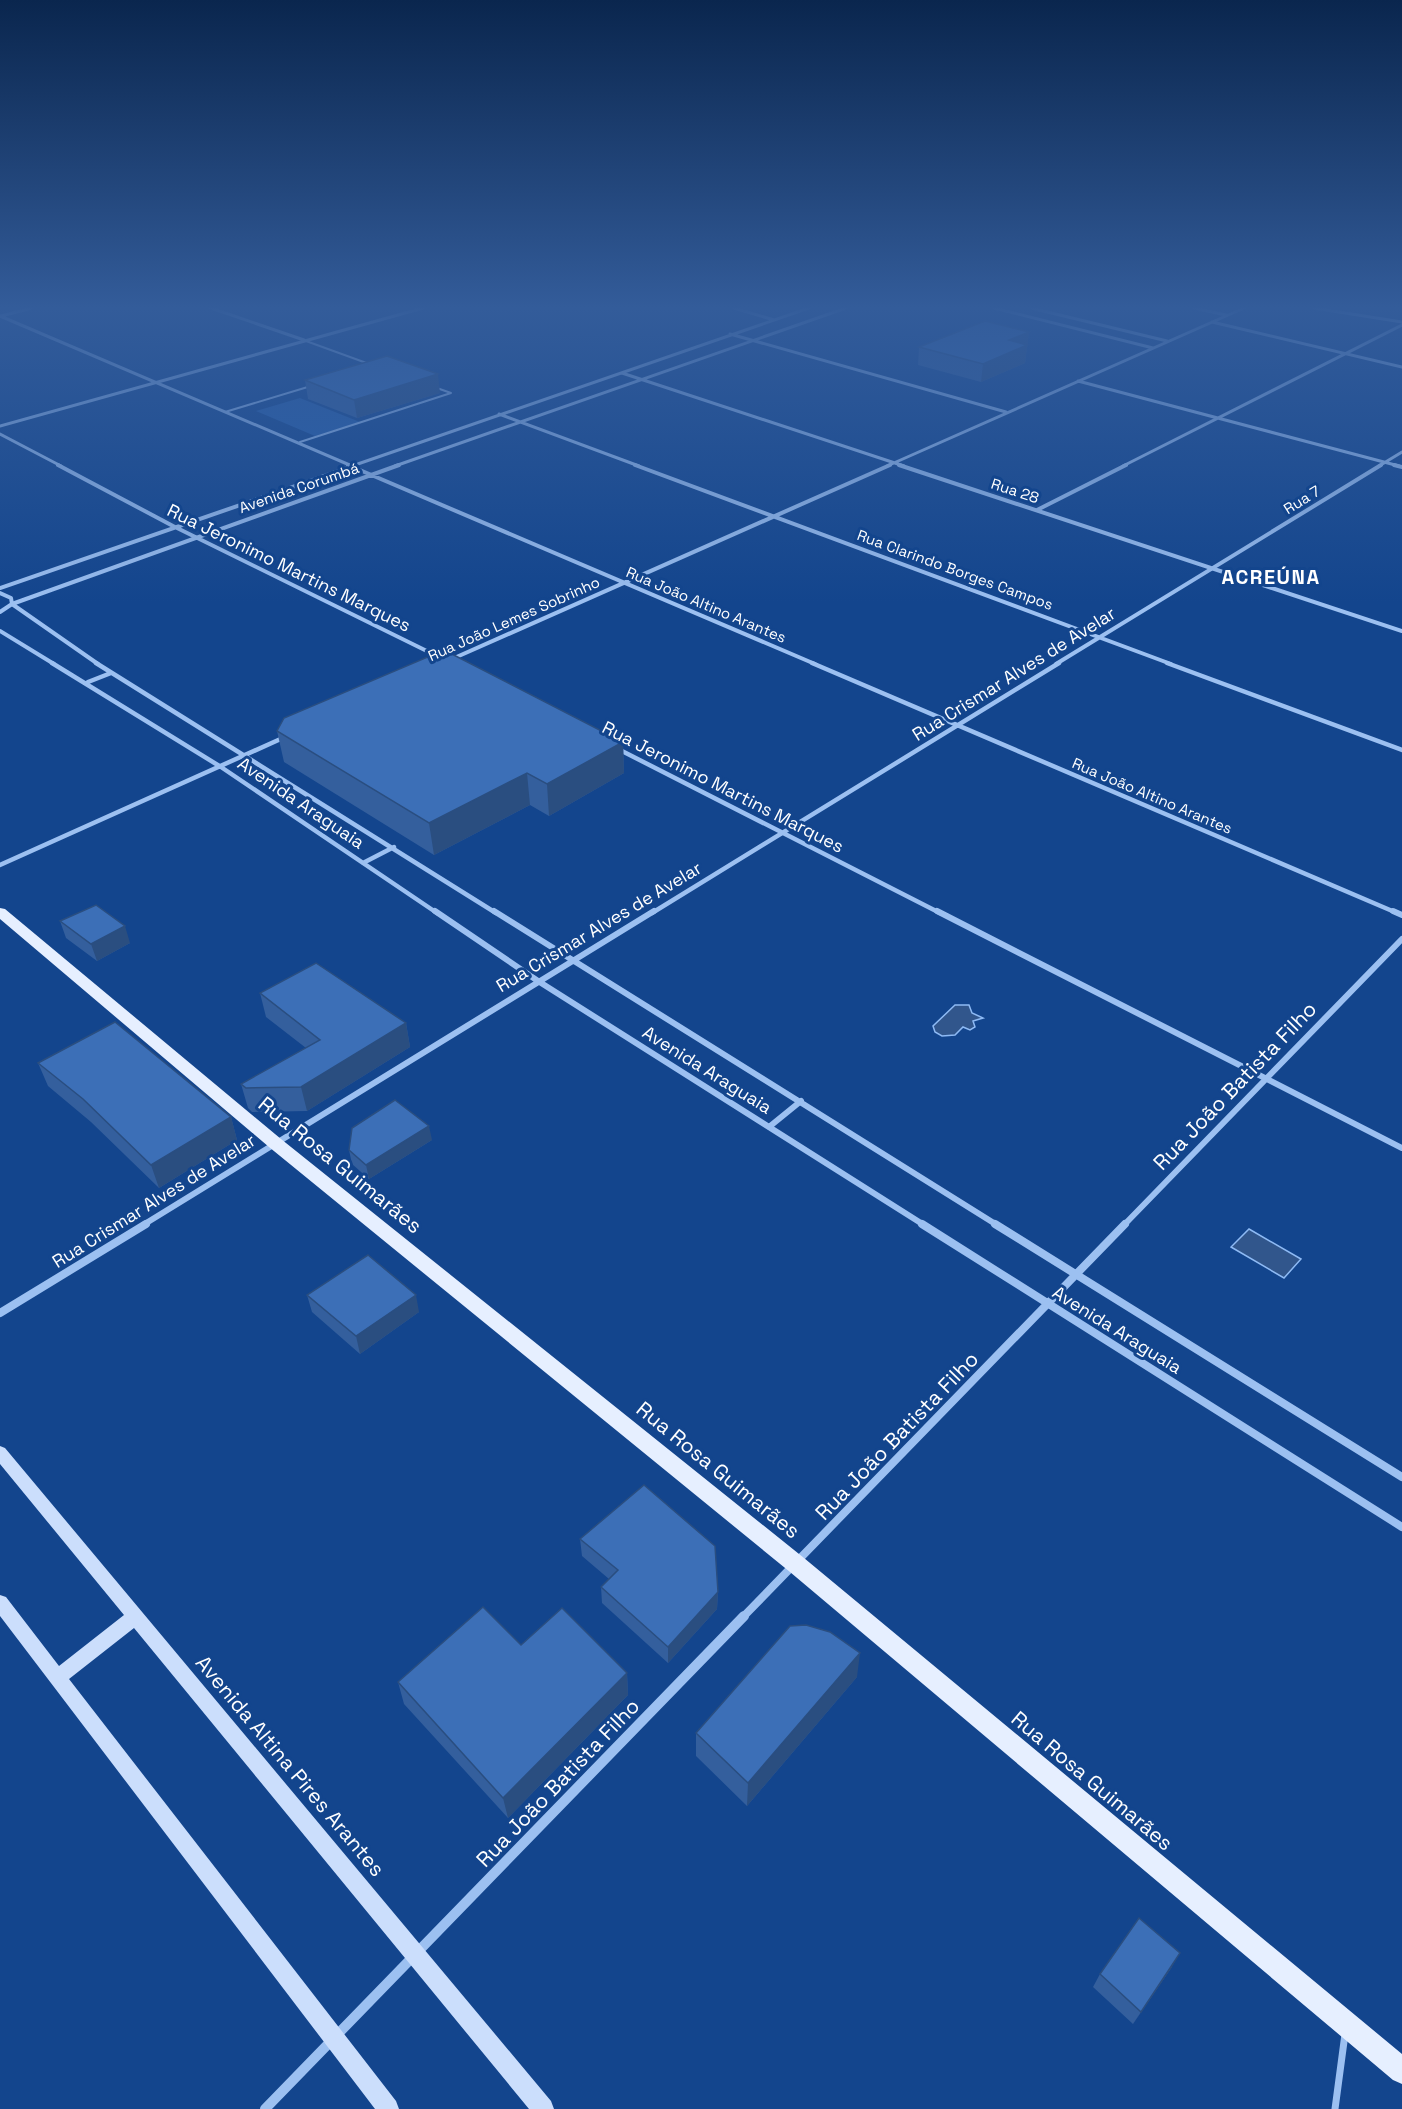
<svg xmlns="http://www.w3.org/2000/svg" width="1402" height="2109" font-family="'Space Grotesk',sans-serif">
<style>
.green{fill:#255eac}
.water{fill:#31568c;stroke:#8ebaf4;stroke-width:1.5}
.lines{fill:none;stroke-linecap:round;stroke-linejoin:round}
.lane-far1{stroke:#9cc0f1;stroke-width:2}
.lane{stroke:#9cc0f1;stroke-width:7}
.street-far5{stroke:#9cc0f1;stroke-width:3}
.street-far4{stroke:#9cc0f1;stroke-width:4}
.street-far3{stroke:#9cc0f1;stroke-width:4.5}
.street-far2{stroke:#9cc0f1;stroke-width:6}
.street-far1{stroke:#9cc0f1;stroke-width:8}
.street{stroke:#9cc0f1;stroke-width:10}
.secondary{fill:#cbdefc;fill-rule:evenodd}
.primary{fill:#e6efff;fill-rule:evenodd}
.wall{fill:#345f9d}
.shaded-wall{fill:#2a4e80}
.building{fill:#3c6fb7;stroke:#2a4e80;stroke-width:1.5}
.labels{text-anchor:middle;stroke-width:6;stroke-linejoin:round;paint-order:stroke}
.far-street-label{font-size:15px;fill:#fff;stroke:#13458d}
.street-label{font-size:18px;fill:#fff;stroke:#13458d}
.far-district-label{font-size:20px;font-weight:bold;letter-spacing:1.5px;fill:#fff;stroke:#13458d}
.near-street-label{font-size:21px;fill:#fff;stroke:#13458d}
</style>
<rect width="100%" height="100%" fill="#13458d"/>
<path class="green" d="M300,398L360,422L315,436L256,411Z"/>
<path class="water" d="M955,1005H969L972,1013L983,1018L973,1021L975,1027L970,1030L963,1027L955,1035L942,1036L935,1032L933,1026Z
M1249,1229L1301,1259L1284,1278L1231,1247Z"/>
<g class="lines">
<path class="lane-far1" d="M306,341L372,365
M225,412L311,386
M300,442L451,393L434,387"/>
<path class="lane" d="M1335,2109L1345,2034"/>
<path class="street-far5" d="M211,308L304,340
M734,308L774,320
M994,308L1153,348
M1031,308L1167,341
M1194,308L1226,315
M1314,308L1402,322
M0,316L352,466
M1,316L32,308
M1212,322L1402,367
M730,334L1006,412
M622,373L904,466
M1078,381L1399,466
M499,414L639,466
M0,426L423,308
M0,434L61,466
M352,466L809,308
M395,466L846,308
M887,466L1244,308
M1123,466L1402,325
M1379,466L1402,452"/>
<path class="street-far4" d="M58,465L173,526L441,658
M348,465L815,664
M635,465L1171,664
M899,465L1402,631
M1394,465L1402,467
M1037,510L1126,465
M0,588L356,465
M0,593L11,598L12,604L98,664
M0,612L12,604L399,465
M0,631L54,664
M452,659L890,465
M1056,664L1381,465"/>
<path class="street-far3" d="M52,663L221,767L437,913
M96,663L496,913
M812,663L1397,913
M1167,663L1402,750
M88,682L111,673
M618,749L940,913
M363,863L394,847
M0,865L285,737
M652,913L1059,663"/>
<path class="street-far2" d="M435,911L538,981L924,1225
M494,911L997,1225
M937,911L1402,1148
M1393,911L1402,915
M769,1127L801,1101
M143,1225L654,911
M1124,1225L1402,939"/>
<path class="street-far1" d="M922,1224L1402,1527
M995,1224L1402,1477
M0,1313L146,1224
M743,1617L1125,1224"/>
<path class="street" d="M265,2109L744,1616"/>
<path class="secondary" d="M0,1446L5,1448L551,2101L554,2109H529L134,1628L69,1679L396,2101L399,2109H375L0,1616V1595L6,1597L59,1666L124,1615L0,1464Z"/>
<path class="primary" d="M0,908L5,909L281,1139L804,1558L1402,2054V2084L1393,2080L790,1572L269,1147L0,919Z"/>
</g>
<path class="wall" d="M1029,332L1025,363L981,382L918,365L919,347Z
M305,380L440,393L357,418L308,399Z
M277,731L623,742L624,773L549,816L530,805L434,855L284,762Z
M60,921L130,943L97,961L66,938Z
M260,993L406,1023L410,1047L307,1111L252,1112L248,1108L241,1084L306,1048L266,1017Z
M38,1063L231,1117L237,1140L159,1188L91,1122L48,1086Z
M432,1140L369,1179L352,1164L349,1150Z
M307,1295L419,1312L360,1354L312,1312Z
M580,1539L718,1592L717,1609L668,1663L602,1603L601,1587L609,1579L582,1556Z
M521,1645L627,1673L628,1695L508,1818L404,1704L398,1682Z
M857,1677L747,1806L696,1756V1733Z
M1172,1967L1133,2024L1093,1987L1100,1974Z"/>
<path class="shaded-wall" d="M1029,332L1025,363L981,382L983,364L1009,340Z
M438,374L440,393L357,418L354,400Z
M623,742L624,773L549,816L547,784Z
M527,773L530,805L434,855L429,823Z
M125,926L130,943L97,961L91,944Z
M406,1023L410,1047L307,1111L301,1087Z
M231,1117L237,1140L159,1188L151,1165Z
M429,1126L432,1140L369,1179L366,1165Z
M416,1295L419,1312L360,1354L356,1336Z
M718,1592L717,1609L668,1663V1647Z
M860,1653L857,1677L747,1806L748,1783Z
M627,1673L628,1695L508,1818L503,1798Z
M1180,1953L1172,1967L1133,2024L1141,2012Z"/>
<path class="building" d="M985,321L1029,332L1009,340L1027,345L983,364L919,347Z
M387,356L438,374L354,400L305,380Z
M444,650L623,742L547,784L527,773L429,823L277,731L284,718Z
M96,905L125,926L91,944L60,921Z
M316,963L406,1023L301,1087L246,1088L241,1084L320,1040L260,993Z
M115,1022L231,1117L151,1165L83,1099L38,1063Z
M395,1100L429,1126L366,1165L349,1150L352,1128Z
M368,1255L416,1295L356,1336L307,1295Z
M644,1485L715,1546L718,1592L668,1647L601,1587L618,1570L580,1539Z
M483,1607L521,1645L562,1608L627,1673L503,1798L398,1682Z
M806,1625L830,1632L860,1653L748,1783L696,1733L790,1626Z
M1139,1918L1180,1953L1141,2012L1100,1974Z"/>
<linearGradient id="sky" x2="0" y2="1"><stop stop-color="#0a264e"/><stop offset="0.51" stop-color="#335c9a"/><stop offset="1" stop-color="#335c9a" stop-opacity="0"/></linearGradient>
<rect width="1402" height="603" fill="url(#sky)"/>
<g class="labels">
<g class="far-street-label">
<text transform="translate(299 488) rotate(-19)" y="5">Avenida Corumbá</text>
<text transform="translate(1015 491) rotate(18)" y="5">Rua 28</text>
<text transform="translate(1302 500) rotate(-32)" y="5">Rua 7</text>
<text transform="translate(955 570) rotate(20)" y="5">Rua Clarindo Borges Campos</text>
<text transform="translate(706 605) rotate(23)" y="5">Rua João Altino Arantes</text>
<text transform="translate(514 619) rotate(-24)" y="5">Rua João Lemes Sobrinho</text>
<text transform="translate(1152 796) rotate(23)" y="5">Rua João Altino Arantes</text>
</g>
<g class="street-label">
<text transform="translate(289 568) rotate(26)" y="6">Rua Jeronimo Martins Marques</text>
<text transform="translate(1014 674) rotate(-32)" y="6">Rua Crismar Alves de Avelar</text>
<text transform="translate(723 787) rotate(27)" y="6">Rua Jeronimo Martins Marques</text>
<text transform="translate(301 803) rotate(34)" y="6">Avenida Araguaia</text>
<text transform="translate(599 927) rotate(-31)" y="6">Rua Crismar Alves de Avelar</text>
<text transform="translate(707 1070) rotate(32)" y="6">Avenida Araguaia</text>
<text transform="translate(154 1201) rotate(-32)" y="6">Rua Crismar Alves de Avelar</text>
<text transform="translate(1117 1330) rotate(32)" y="6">Avenida Araguaia</text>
</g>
<g class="far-district-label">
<text x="1271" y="584">ACREÚNA</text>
</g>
<g class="near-street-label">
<text transform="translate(1235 1086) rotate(-46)" y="7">Rua João Batista Filho</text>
<text transform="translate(340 1165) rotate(39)" y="7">Rua Rosa Guimarães</text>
<text transform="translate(897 1436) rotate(-46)" y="7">Rua João Batista Filho</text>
<text transform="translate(718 1470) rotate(39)" y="7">Rua Rosa Guimarães</text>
<text transform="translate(290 1766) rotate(50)" y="7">Avenida Altina Pires Arantes</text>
<text transform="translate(1092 1781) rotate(40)" y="7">Rua Rosa Guimarães</text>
<text transform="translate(558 1783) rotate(-46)" y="7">Rua João Batista Filho</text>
</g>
</g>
</svg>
